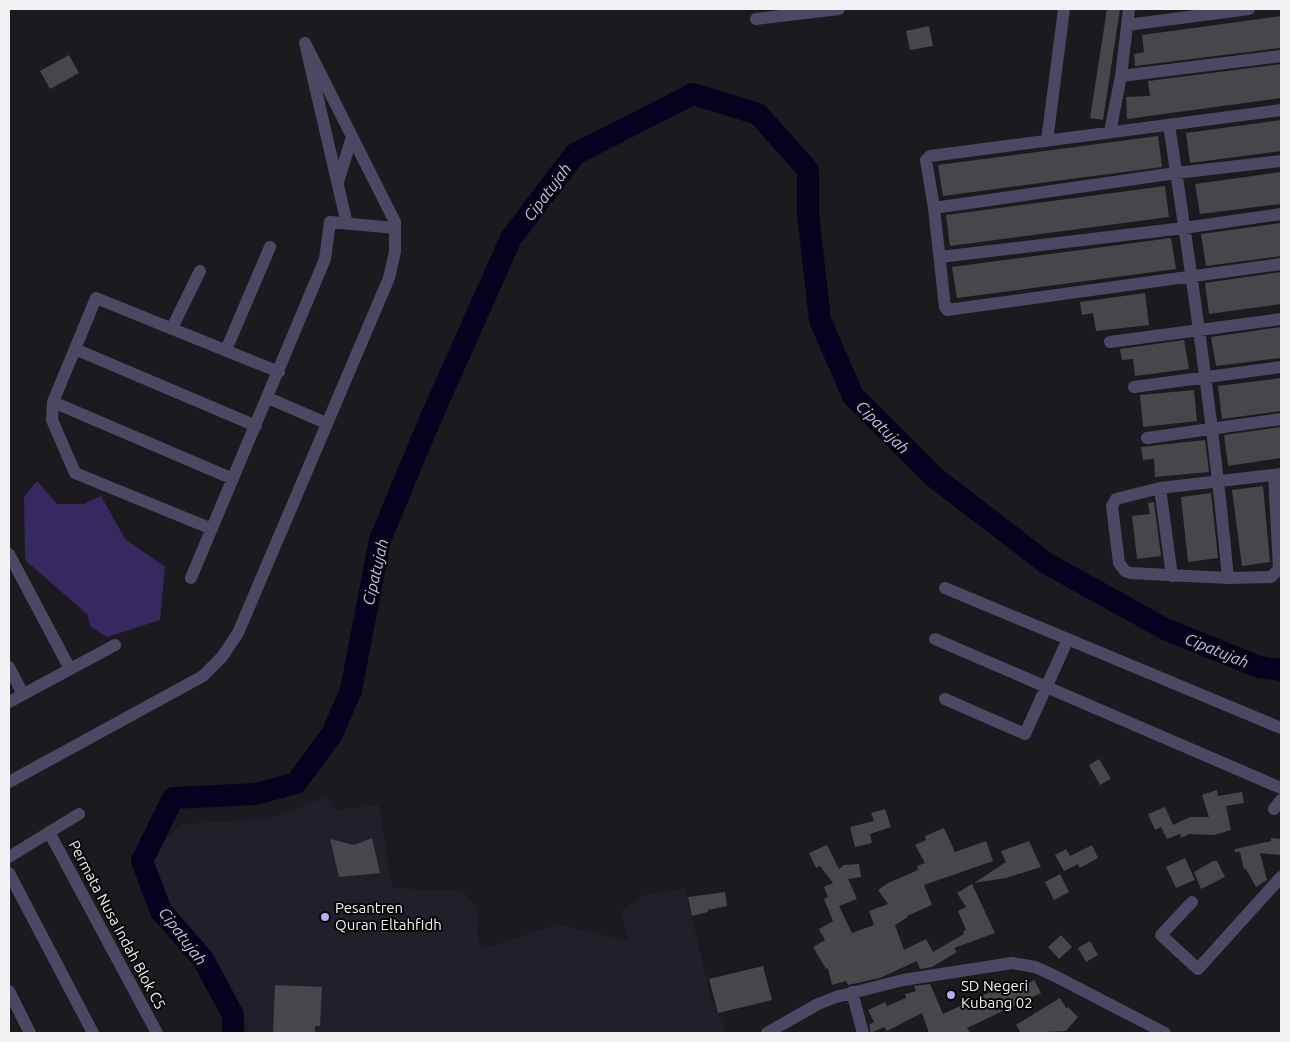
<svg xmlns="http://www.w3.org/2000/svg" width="1290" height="1042" font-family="Ubuntu,sans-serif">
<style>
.built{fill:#211f29}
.green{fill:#382860}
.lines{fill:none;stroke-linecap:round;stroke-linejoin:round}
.river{stroke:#08001f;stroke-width:22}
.building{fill:#47464b}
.minor{stroke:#4d4763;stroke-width:12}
.poi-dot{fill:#baaaf6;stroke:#060607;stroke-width:2}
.labels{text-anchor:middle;stroke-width:4;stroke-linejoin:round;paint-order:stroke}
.poi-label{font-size:15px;fill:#f2f2f5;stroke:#060607;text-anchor:start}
.street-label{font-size:15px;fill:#f2f2f5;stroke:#060607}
.water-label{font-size:16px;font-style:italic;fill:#c8bdf6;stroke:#060607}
</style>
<rect width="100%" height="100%" fill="#1b1a1e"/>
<path class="built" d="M328,796L334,810L379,805L392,888L462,891L478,908L477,934L482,949L559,924L628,941L621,910L645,895L685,888L711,998L727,1033H249V1029L205,946L156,903L150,883L156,850L181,824L269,819Z"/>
<path class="green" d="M37,481L57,504H84L101,496L125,539L165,567L160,620L107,637L91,627L87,614L25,560L24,497Z"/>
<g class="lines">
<path class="river" d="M233,1033V1015L203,959L161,911L142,861L173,798L256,794L296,783L332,734L351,690L380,540L429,422L511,238L575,154L693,94L758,114L808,170V214L820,320L853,396L934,477L1046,563L1165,629L1259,667L1281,670"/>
</g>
<path class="building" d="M1107,9H1120L1103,120L1090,118Z
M1281,16V48L1135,66L1134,54L1144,52L1142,35Z
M929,26L933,46L910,50L906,31Z
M69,55L79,73L50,89L40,71Z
M1281,64V98L1127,119L1126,97L1150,96L1148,81Z
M1281,120V151L1190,163L1186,133Z
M1158,136L1162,167L943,196L938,165Z
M1281,172V204L1200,214L1195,184Z
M1165,186L1169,217L950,246L946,215Z
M1281,223V256L1206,266L1201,234Z
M1171,238L1176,269L957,298L952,267Z
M1281,272V304L1209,314L1205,283Z
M1145,293L1149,325L1096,331L1093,313L1082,315L1080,302Z
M1281,327V358L1216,366L1211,337Z
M1184,340L1189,369L1135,376L1133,359L1122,360L1120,349Z
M1281,378V411L1222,419L1218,386Z
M1194,390L1197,421L1143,427L1140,395Z
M1281,427V458L1228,466L1224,435Z
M1205,440L1209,472L1155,477L1154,459L1143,460L1141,447Z
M1263,486L1270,562L1242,566L1232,490Z
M1211,493L1218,558L1188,562L1181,497Z
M1154,502L1161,556L1137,559L1132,516L1150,514L1148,503Z
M1099,759L1111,779L1100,785L1089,765Z
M1217,790L1218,796L1242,792L1244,803L1226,806L1231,830L1214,835L1189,834L1181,838L1180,834L1167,839L1161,827L1155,830L1148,814L1165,807L1173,825L1190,817H1209L1202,795Z
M885,809L891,827L870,834L872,843L855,847L850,827L874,821L871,813Z
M944,828L955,852L986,841L993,861L924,885L932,905L907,916L908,917L895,925L904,950L926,939L933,952L964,934L963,931L966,930L958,911L966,907L957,893L972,884L995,933L954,948L957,952L932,967L920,969L917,961L880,978L848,985L846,981L832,985L828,968L826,969L813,947L825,940L819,929L833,921L824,899L828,897L824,887L833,883L820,866L816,868L809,853L827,845L839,869L844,865L859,864L861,877L848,879L857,899L839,906L852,933L874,925L869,911L888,904L878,890L888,883L918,870L917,866L925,863L915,845L926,840L925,836Z
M372,838L380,873L339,877L330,839L354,845Z
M1271,838L1281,839V855L1260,853L1267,880L1256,887L1246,869H1244L1240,852H1235V849L1271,841Z
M1029,841L1041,867L1006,878L974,883L1006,862L1001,851Z
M1092,845L1098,858L1080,868L1078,864L1064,871L1055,855L1066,849L1070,856Z
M1185,858L1195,880L1176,888L1166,867Z
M1213,861H1217L1225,877L1201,889L1194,872Z
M1060,874L1069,892L1054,900L1045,882Z
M725,892L727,906L708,910V912L692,916L688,897Z
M1061,935L1072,947L1059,959L1048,947Z
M1090,941L1098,955L1086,962L1078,948Z
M763,966L772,1000L718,1013L709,979Z
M1034,980L1041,993L967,1028L970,1033H929L922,1013L887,1031L884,1027L871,1033L869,1025L874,1022L868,1010L885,1002L887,1006L906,998L905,994L916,991L914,986L930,984L943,1014L1007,984L1009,988L1022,981L1025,985Z
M275,985L322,987L320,1026H315V1033L273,1032Z
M1060,998L1066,1008L1068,1007L1078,1017L1066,1031L1021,1033L1016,1025Z"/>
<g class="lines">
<path class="minor" d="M756,19L839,9
M1127,25L1249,9
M1121,76L1281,56
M1281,110L930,156L926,160L934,208L945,307L947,310L1281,264
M1169,125C1192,276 1214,427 1228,578
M1110,132L1121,76L1129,9
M1047,141L1064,9
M338,182L352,137
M934,208L1176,173L1281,161
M940,257L1184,228L1281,214
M172,328L200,271
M1110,342L1281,319
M75,349L256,426
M226,350L270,247
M1134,387L1281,367
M268,398L326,423
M53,402L233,479
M1147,438L1281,419
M1160,488L1116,499L1112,506L1119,563L1125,571L1130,573L1228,578L1271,577L1279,569L1274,475
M212,529L75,473L52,420L53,402L96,298L279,372
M9,554L70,669
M1172,576L1160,488L1281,474
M191,578L325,259L330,222L395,228
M945,588L1281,728
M935,639L1281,788
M9,667L23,694
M945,699L1025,734L1068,639
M9,702L115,645
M9,782L203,676L222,657L238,633L389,278L395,252V222L305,43L347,224
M1274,809L1281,800
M49,832L157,1033
M9,857L79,814
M9,873L93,1033
M1192,902L1161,935L1198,969L1281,877
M9,991L30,1033
M852,992L863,1033
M767,1033L818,1004L836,997L903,980L1012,963L1035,967L1053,975L1165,1033"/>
</g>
<g class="poi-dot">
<circle cx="325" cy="917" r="5"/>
<circle cx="951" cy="995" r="5"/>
</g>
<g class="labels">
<g class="poi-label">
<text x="335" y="913">Pesantren<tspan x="335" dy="17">Quran Eltahfidh</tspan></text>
<text x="961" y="991">SD Negeri<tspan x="961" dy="17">Kubang 02</tspan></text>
</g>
<g class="street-label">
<text transform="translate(117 925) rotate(62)" y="5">Permata Nusa Indah Blok C5</text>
</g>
<g class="water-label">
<text transform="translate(547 192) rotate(-53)" y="6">Cipatujah</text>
<text transform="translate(883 427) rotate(45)" y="6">Cipatujah</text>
<text transform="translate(375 572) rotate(-77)" y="6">Cipatujah</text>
<text transform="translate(1217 650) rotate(22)" y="6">Cipatujah</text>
<text transform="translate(183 936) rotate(53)" y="6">Cipatujah</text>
</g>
</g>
<rect width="1290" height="1042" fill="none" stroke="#f2f2f5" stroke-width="20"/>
</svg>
